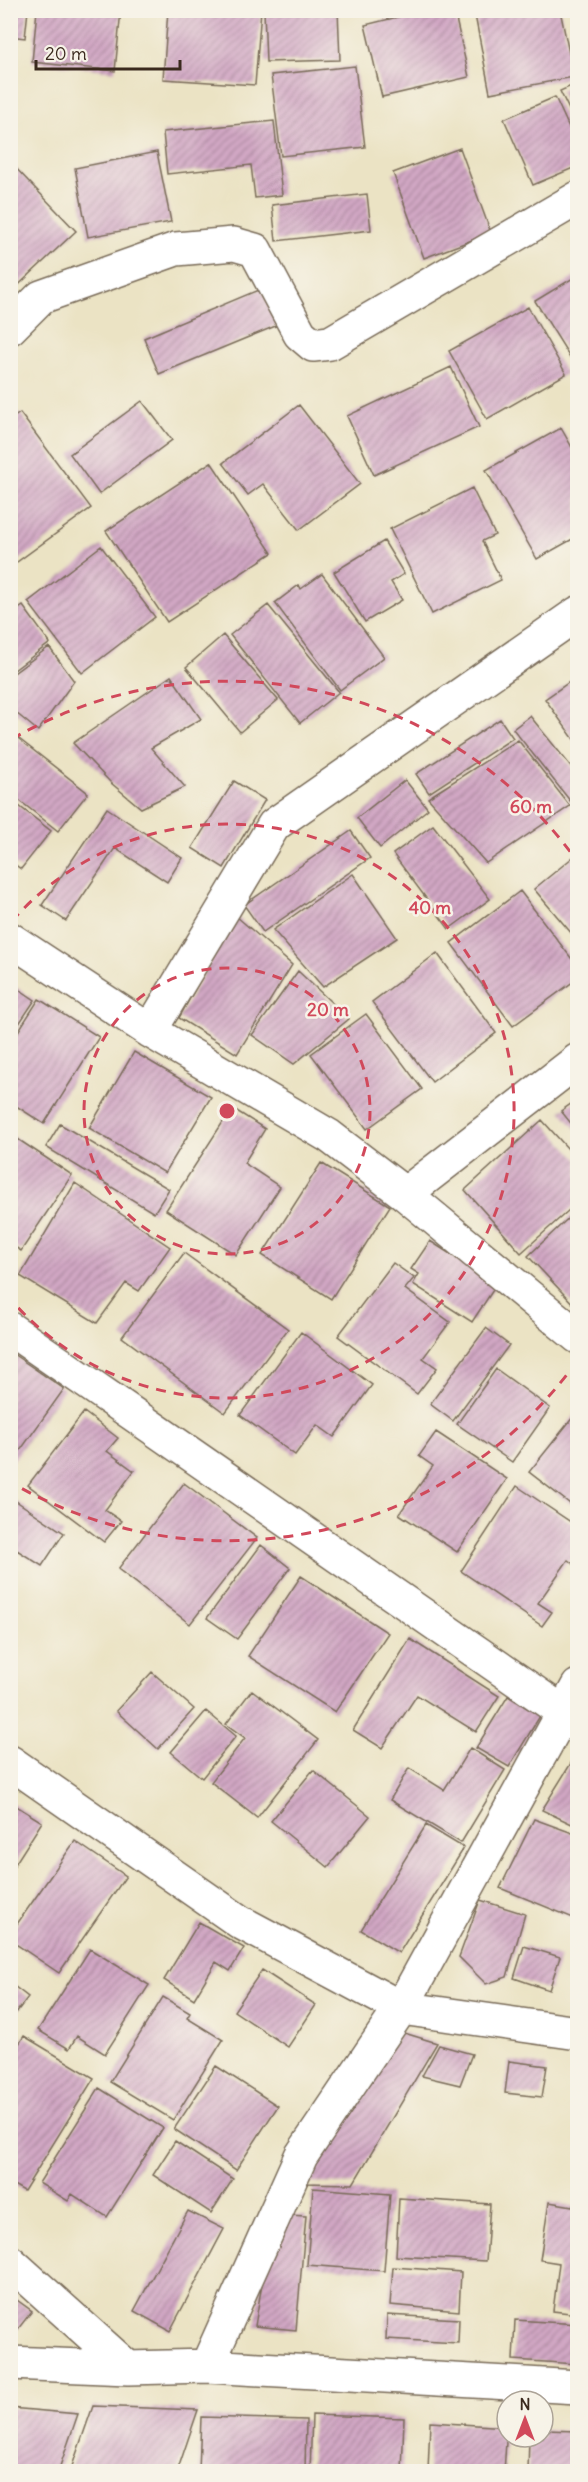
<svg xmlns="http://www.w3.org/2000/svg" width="588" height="2482" font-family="Delius,sans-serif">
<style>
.building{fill:url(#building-hatch)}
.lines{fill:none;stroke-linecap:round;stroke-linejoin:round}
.minor-casing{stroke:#796b58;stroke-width:36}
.minor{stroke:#fff;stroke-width:33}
.ring{fill:none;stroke:#d1495b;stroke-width:3;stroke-dasharray:10 8}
.centre{fill:#d1495b;stroke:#f7f3e8;stroke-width:3}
.ring-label{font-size:18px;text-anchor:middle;font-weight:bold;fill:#d1495b;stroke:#f7f3e8;stroke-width:5;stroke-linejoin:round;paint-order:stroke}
</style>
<defs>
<pattern id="building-hatch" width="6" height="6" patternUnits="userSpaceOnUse" patternTransform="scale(1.5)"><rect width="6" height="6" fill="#d1a7c4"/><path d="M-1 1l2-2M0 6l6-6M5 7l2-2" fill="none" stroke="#ab889f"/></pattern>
</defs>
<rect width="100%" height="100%" fill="#f7f3e8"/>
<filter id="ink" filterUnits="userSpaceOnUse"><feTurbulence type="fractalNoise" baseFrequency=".0167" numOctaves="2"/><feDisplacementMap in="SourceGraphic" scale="12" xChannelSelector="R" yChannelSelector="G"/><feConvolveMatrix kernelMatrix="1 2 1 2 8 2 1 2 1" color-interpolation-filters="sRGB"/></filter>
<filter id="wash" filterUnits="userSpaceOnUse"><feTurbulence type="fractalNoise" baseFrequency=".008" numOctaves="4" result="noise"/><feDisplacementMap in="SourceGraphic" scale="24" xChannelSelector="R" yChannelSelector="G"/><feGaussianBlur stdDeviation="1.35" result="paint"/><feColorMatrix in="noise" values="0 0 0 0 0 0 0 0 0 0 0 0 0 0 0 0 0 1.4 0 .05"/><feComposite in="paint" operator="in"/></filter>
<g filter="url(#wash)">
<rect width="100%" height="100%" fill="#ebe3c4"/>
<g id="blocks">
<path class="building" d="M10,10H28L25,38L10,36Z
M37,10H121L115,71L32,62Z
M168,10H261L255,85L163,79Z
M264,10H338L340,60L266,62Z
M426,10H454L469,77L382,97L365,25Z
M474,10H560L574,77L490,93Z
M355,66L365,147L281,156L271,75Z
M578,83V128L560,91Z
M555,97L578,147V166L533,185L504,119Z
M274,121L282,195L255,198L251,165L167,174L163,132Z
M460,148L491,233L424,258L393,173Z
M157,152L171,222L88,237L75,168Z
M10,162L76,231L10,293Z
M367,194L371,230L276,241L272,205Z
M578,275V370L535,301Z
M263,288L278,325L159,374L144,338Z
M528,307L566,374L487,419L449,351Z
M451,367L479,427L374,475L347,416Z
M142,401L172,440L99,494L70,454Z
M299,405L360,484L299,530L263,484L248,495L223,463Z
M20,413L91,508L10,567V420Z
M561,428L578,458V536L537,559L486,470Z
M211,462L272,553L167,622L106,531Z
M472,488L495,535L482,541L501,580L432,614L390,529Z
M384,541L404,574L391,582L402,600L365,622L334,572Z
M101,546L155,617L82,673L28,602Z
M322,574L384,657L340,690L275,603L299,585L301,589Z
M268,605L339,692L300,723L230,635Z
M23,606L50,643L10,673V615Z
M223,635L278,700L240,732L186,667Z
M49,647L74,681L38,731L10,708V676Z
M171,676L201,719L151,748L185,787L141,808L111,783L73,743Z
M578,676V745L545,699Z
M530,716L578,775V805L575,807L513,729Z
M500,719L513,738L429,793L416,774Z
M14,735L88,793L58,831L10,793V739Z
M518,740L570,806L486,863L428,798Z
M405,780L428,809L380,848L357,818Z
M234,781L265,800L224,868L192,848Z
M10,799L51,831L21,869L10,861Z
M107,808L182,858L167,882L115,848L66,921L42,905Z
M433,825L490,899L449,929L393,854Z
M351,831L370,858L263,932L244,905Z
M578,853V941L534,889Z
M353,874L397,938L323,987L273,930Z
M520,891L578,967V978L513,1026L451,943Z
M236,916L292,965L237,1054L179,1018Z
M437,953L496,1033L432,1082L372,1002Z
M298,971L349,1019L294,1064L252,1035Z
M10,983L35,1000L10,1037Z
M39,999L99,1037L44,1124L10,1102V1044Z
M366,1014L422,1089L367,1129L311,1054Z
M134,1052L211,1097L165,1173L89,1128Z
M578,1099V1132L561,1111Z
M232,1108L265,1129L244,1163L280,1187L236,1255L166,1210Z
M542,1120L578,1160V1202L521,1253L465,1190Z
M60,1124L169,1189L154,1213L46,1147Z
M10,1134L72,1175L21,1251L10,1244Z
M321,1163L390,1206L331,1299L262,1255Z
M75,1183L170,1247L139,1291L126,1283L97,1323L20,1276Z
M578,1209V1309L528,1256Z
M430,1241L497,1284L472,1322L413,1284L419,1274L411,1269Z
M184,1253L288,1329L225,1413L122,1337Z
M393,1263L414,1278L405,1289L450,1322L423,1358L437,1368L417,1394L338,1336Z
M486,1328L509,1345L453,1421L430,1404Z
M301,1332L372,1385L334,1437L317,1425L295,1455L240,1415Z
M10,1352L64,1389L10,1465Z
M496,1369L550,1408L512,1462L457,1424Z
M578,1411V1510L529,1472Z
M84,1412L118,1438L107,1451L134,1471L105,1510L121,1521L104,1542L28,1485Z
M436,1432L507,1479L457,1552L399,1514L433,1466L419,1456Z
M184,1483L257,1538L190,1624L118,1569Z
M517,1486L578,1527V1567L568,1560L538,1603L552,1612L542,1626L461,1571Z
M10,1497L64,1533L42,1566L17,1550L10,1560Z
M261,1545L290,1568L237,1639L207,1618Z
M301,1576L388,1633L335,1712L248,1656Z
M410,1639L499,1696L476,1732L417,1695L382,1748L353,1730Z
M152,1672L194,1709L158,1749L116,1711Z
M252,1690L318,1740L257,1818L211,1782L245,1738L226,1724Z
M508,1696L540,1716L509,1767L476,1748Z
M206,1711L236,1736L202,1778L171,1752Z
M470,1748L505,1770L461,1843L390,1800L409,1768L444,1790Z
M578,1752V1820L574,1825L542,1810Z
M313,1770L370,1816L328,1867L271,1821Z
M10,1802L42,1822L10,1872Z
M534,1819L578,1835V1920L500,1888Z
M426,1825L464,1848L399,1953L361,1930Z
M75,1841L126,1876L59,1973L10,1940V1934Z
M480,1900L525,1914L507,1977L486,1984L459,1957Z
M199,1922L244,1948L230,1971L216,1962L194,1999L164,1980Z
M524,1946L560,1957L549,1990L514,1978Z
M90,1949L149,1985L105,2054L77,2036L69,2049L38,2030Z
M262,1970L316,2005L288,2047L234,2011Z
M10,1983L28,1997L13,2017L10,2015Z
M163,1997L190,2013L187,2018L223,2040L173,2120L110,2082Z
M401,2032L437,2043L353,2184L303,2183Z
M24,2036L94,2078L24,2191L10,2183V2058Z
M439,2045L472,2054L460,2085L422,2076Z
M509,2061L547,2066L542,2097L505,2093Z
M216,2066L278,2106L236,2170L174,2129Z
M99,2088L163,2128L107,2217L72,2194L68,2201L39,2183Z
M175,2141L233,2179L211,2213L153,2175Z
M313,2188L390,2194L384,2271L307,2265Z
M399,2198L490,2204L486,2261L396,2256Z
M549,2202L578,2207V2314L553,2311L559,2263L540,2260Z
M188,2211L224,2229L170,2331L134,2311Z
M288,2215L306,2216L296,2330L255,2326L266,2259Z
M393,2267L461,2272L459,2311L390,2305Z
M10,2295L32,2311L18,2329L10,2323Z
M387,2315L459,2319L458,2343L386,2339Z
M515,2320L578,2324V2364L513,2360Z
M93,2406L198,2410L177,2472H70Z
M10,2408L78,2414L58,2472H10Z
M312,2415L404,2418L402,2472H310Z
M201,2417L306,2420L305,2472H199Z
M430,2422L507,2427L504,2472H428Z
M543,2430L578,2431V2472H528L529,2437H543Z"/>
</g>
</g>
<g filter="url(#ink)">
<use href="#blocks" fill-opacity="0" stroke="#796b58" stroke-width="1.5"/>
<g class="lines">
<defs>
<path id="minor" d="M10,328L41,297L176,249L234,244L255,250L300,334L313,345L330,343L578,198
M10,939L150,1031L329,1136L405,1194L578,1337
M150,1031L274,825L578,613
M405,1194L578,1060
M10,1329L563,1712
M10,1762L240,1922L401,2008L578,2033
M10,2262L128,2368
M10,2363L128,2368L207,2366L578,2387
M207,2366L301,2156L401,2008L578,1686"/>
</defs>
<use href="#minor" class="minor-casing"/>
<use href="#minor" class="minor"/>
</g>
</g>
<g class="ring">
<circle cx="227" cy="1111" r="143"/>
<path d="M12 921A287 287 0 1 1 12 1301"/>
<path d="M577 1361A430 430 0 0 1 12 1483M12 739A430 430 0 0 1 577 861"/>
</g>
<circle cx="227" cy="1111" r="9" class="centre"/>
<g class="ring-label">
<text x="531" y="813">60 m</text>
<text x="430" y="914">40 m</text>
<text x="328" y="1016">20 m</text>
</g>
<rect width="588" height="2482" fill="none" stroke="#f7f3e8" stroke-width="36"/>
<g transform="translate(525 2419)"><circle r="28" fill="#f7f3e8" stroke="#aca397" stroke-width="1.5"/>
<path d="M0-4.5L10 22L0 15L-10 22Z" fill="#d1495b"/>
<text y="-9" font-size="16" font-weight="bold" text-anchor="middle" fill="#3b2a1e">N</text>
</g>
<path d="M36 60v9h144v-9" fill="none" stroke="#3b2a1e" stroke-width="3"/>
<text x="45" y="60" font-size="18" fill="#3b2a1e" stroke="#f7f3e8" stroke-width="4.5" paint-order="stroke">20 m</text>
</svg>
